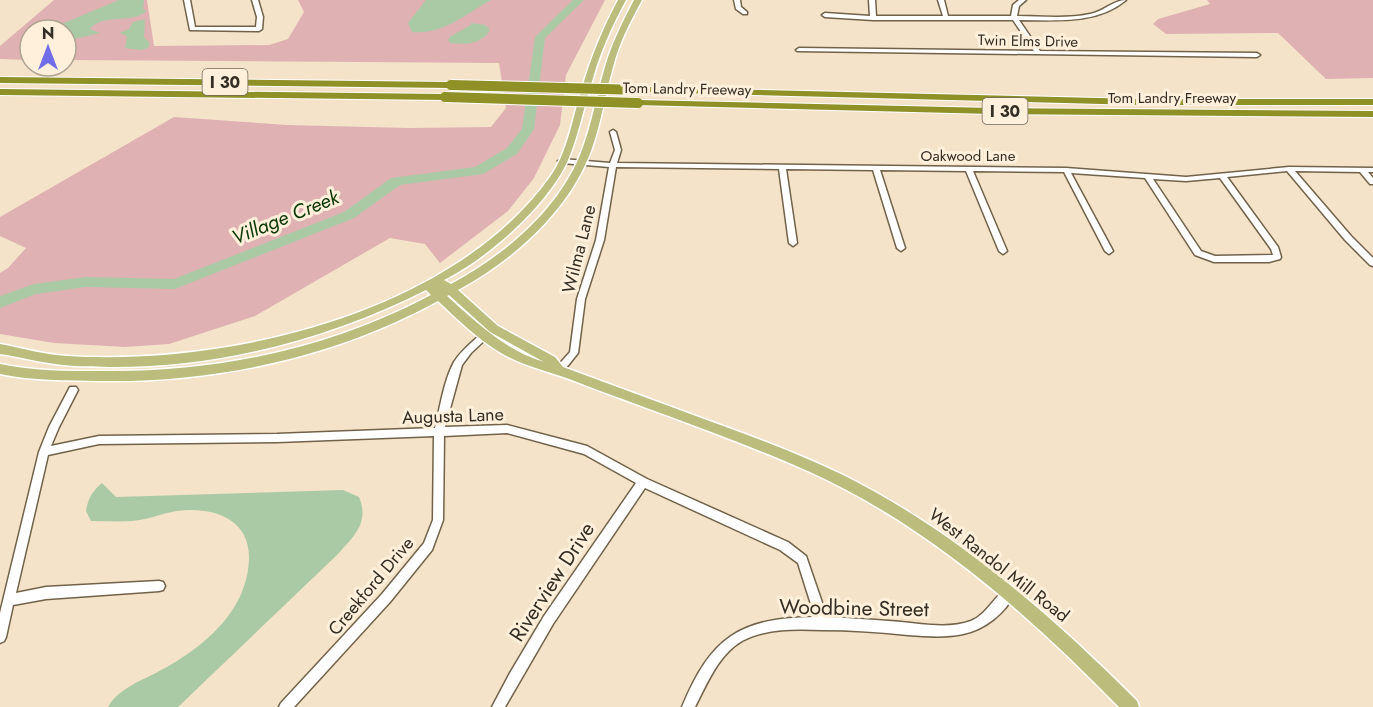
<svg xmlns="http://www.w3.org/2000/svg" width="1373" height="707" font-family="Jost,sans-serif">
<style>
.green{fill:#dfb1b3}
.water{fill:#aacaa5}
.lines{fill:none;stroke-linecap:round;stroke-linejoin:round}
.river{fill:#aacaa5;fill-rule:evenodd}
.minor-casing{stroke:#71624a;stroke-width:3}
.major-casing{stroke:#fff;stroke-width:3}
.highway-casing{stroke:#fff;stroke-width:2}
.minor{fill:#fff;fill-rule:evenodd}
.major{fill:#bcbc7d;fill-rule:evenodd}
.highway{fill:#8f9026;fill-rule:evenodd}
.highway-bridge-casing{stroke:#fff;stroke-width:12;stroke-linecap:butt}
.highway-bridge{stroke:#8f9026;stroke-width:10}
.labels{text-anchor:middle;stroke-width:6;stroke-linejoin:round;paint-order:stroke}
.far-street-label{font-size:15px;fill:#352e24;stroke:#fff0db}
.shield{fill:#fff0db;stroke:#72685b;stroke-width:1.5}
.shield-label{font-size:16px;font-weight:bold;fill:#352e24}
.street-label{font-size:18px;fill:#352e24;stroke:#fff0db}
.water-label{font-size:20px;font-style:italic;fill:#0b3905;stroke:#fff0db}
.near-street-label{font-size:21px;fill:#352e24;stroke:#fff0db}
</style>
<rect width="100%" height="100%" fill="#f4e3c8"/>
<path class="green" d="M54,0H147L154,46L269,45L288,39L304,12L298,0H605L566,75L560,125L534,178L508,211L440,263L425,244L390,238L255,316L169,344L125,347L54,343L0,334V273L8,268L26,248L0,236V217L174,117L287,125L409,128L491,127L506,108L499,63L66,60V30H30V60L0,59V46Z
M1207,0H1373V78L1326,79L1278,33L1166,34L1153,24L1158,19L1210,4Z"/>
<path class="water" d="M119,0H144L143,9L146,11C135,24 102,13 90,29L100,33L66,41V30H47Z
M426,0H491C466,14 443,35 412,32L408,23Z
M145,19L144,37L150,43L148,48L141,50L125,48L127,36L120,33L129,29L133,22Z
M471,23L485,25L490,30C482,44 465,45 450,43L448,40L451,36L471,25Z
M102,483L116,497L343,490L359,497C370,523 353,537 337,555L178,707H108C117,690 140,681 156,673C200,650 248,613 249,558C250,518 211,506 177,511C162,513 148,520 132,521C119,522 105,521 91,521L86,511C88,499 92,491 102,483Z"/>
<g class="lines">
<path class="river" d="M573,0H584L545,38L534,129L517,154L483,174L400,185L354,218L175,289L86,287L36,294L0,308V296L34,284L86,277L174,279L344,212L391,178L475,167L507,148L522,129L535,37Z"/>
<defs>
<path id="minor" d="M184,0H190L195,27H256L257,17L252,0H258L263,17L262,29L259,31L190,30Z
M734,0H740L741,7L747,12V14H743L736,9Z
M869,0H875L876,16H943L938,0H944L948,16H1011L1013,5L1019,0H1026L1019,6L1017,16C1041,16 1067,19 1090,14C1103,12 1113,0 1126,0C1096,25 1055,20 1019,20L1040,51L1257,53L1260,55L1257,57L797,51L796,50L799,48L1034,51L1013,20H873L825,17L822,15L825,13L870,16Z
M613,130L616,132L621,150L617,163L1066,168L1186,177L1289,167L1373,168V172H1368L1373,178V184H1370L1360,172L1295,171L1351,236L1373,258V266L1370,265L1345,240L1287,171L1227,177L1278,247L1281,257L1280,259L1269,262H1214L1195,255L1145,178L1071,173L1113,251L1109,254L1105,251L1064,172L973,171L1007,251L1003,254L999,251L966,171L880,170L905,248L901,251L897,248L873,170L786,169L797,243L793,246L789,243L779,169L616,167L604,240L585,299L578,353L562,373H556L554,370L570,352L577,299L596,240L609,167L562,163L558,161L562,159L610,163L615,150L610,132ZM1220,178L1271,249L1273,255L1215,256L1201,251L1153,179L1186,181Z
M484,333L488,336L487,338L471,353L462,365L445,427L507,425L587,446L647,479L788,542L806,556L827,617C852,618 876,620 901,622C923,624 949,629 971,621C988,614 995,594 1009,587L1013,589L1015,593C1006,613 984,630 963,634C945,638 926,636 908,635C880,632 851,630 822,630C796,629 766,628 742,641C718,655 707,684 695,707H682C711,637 739,618 815,617L798,563L780,550L645,488L553,624L505,707H492L510,673L544,616L636,483L584,454L507,433L444,436L443,520L432,550L390,602L294,707H279L281,703L382,594L424,543L433,520L434,436L277,442L99,444L48,455L16,593L46,587L159,581L163,582L165,586L163,590L159,591L46,599L13,605L6,637L4,641L0,643V613L39,452L49,427L70,387H76L78,390L59,427L51,446L99,436L277,434L435,428C440,408 444,380 454,362C461,351 472,342 481,334Z"/>
<path id="major" d="M618,0H626C611,27 599,55 591,85C583,110 578,136 568,160C548,205 488,258 444,280L451,284C505,255 560,209 582,150C592,123 597,94 605,67C612,43 623,21 634,0H642C630,22 619,43 613,67C605,95 601,124 591,151C568,212 513,260 458,290L498,326L555,357L563,367C610,384 657,402 704,419C751,436 798,453 843,475C955,531 1049,613 1137,701L1139,707H1119C1029,615 929,526 810,472C734,438 655,412 577,382C552,372 525,367 501,353C478,339 458,320 438,301C336,357 216,383 100,381C66,380 33,381 0,374V364C33,371 66,371 100,371C214,373 330,349 431,295L426,290C329,339 218,368 109,367C94,366 78,367 63,365C42,363 21,357 0,354V344C22,348 45,355 67,356C227,366 452,314 550,177C568,152 573,116 582,88C591,57 603,28 618,0ZM449,295L490,332L544,362C506,351 476,322 447,296Z"/>
<path id="highway" d="M0,77L451,82L456,85L451,88L0,83Z
M641,87L1140,99H1373V105H1140L638,92V88Z
M0,89L445,94L450,97L445,100L0,95Z
M638,100L992,108L1373,111V117L992,114L635,105L633,103Z"/>
</defs>
<use href="#minor" class="minor-casing"/>
<use href="#major" class="major-casing"/>
<use href="#highway" class="highway-casing"/>
<use href="#minor" class="minor"/>
<use href="#major" class="major"/>
<use href="#highway" class="highway"/>
<defs>
<path id="highway-bridge" d="M451,85L641,90
M445,97L638,103"/>
</defs>
<use href="#highway-bridge" class="highway-bridge-casing"/>
<use href="#highway-bridge" class="highway-bridge"/>
</g>
<g class="labels">
<g class="far-street-label">
<text transform="translate(1028 41) rotate(1)" y="5">Twin Elms Drive</text>
<text transform="translate(687 89) rotate(1)" y="5">Tom Landry Freeway</text>
<text x="1172" y="103">Tom Landry Freeway</text>
<text x="968" y="161">Oakwood Lane</text>
</g>
<g class="shield">
<rect x="202.5" y="69" width="45" height="26" rx="4.5"/>
<rect x="982.5" y="98" width="45" height="26" rx="4.5"/>
</g>
<g class="shield-label">
<text x="225" y="88">I 30</text>
<text x="1005" y="117">I 30</text>
</g>
<g class="street-label">
<text transform="translate(579 249) rotate(-76)" y="6">Wilma Lane</text>
<text transform="translate(453 416) rotate(-2)" y="6">Augusta Lane</text>
<text transform="translate(999 565) rotate(38)" y="6">West Randol Mill Road</text>
<text transform="translate(371 586) rotate(-50)" y="6">Creekford Drive</text>
</g>
<g class="water-label">
<text transform="translate(285 217) rotate(-22)" y="7">Village Creek</text>
</g>
<g class="near-street-label">
<text transform="translate(552 582) rotate(-57)" y="7">Riverview Drive</text>
<text transform="translate(854 608) rotate(1)" y="7">Woodbine Street</text>
</g>
</g>
<g transform="translate(48 48)"><circle r="28" fill="#fff0db" stroke="#aea292" stroke-width="1.5"/>
<path d="M0-4.5L10 22L0 15L-10 22Z" fill="#716ce7"/>
<text y="-9" font-size="16" font-weight="bold" text-anchor="middle" fill="#352e24">N</text>
</g>
</svg>
